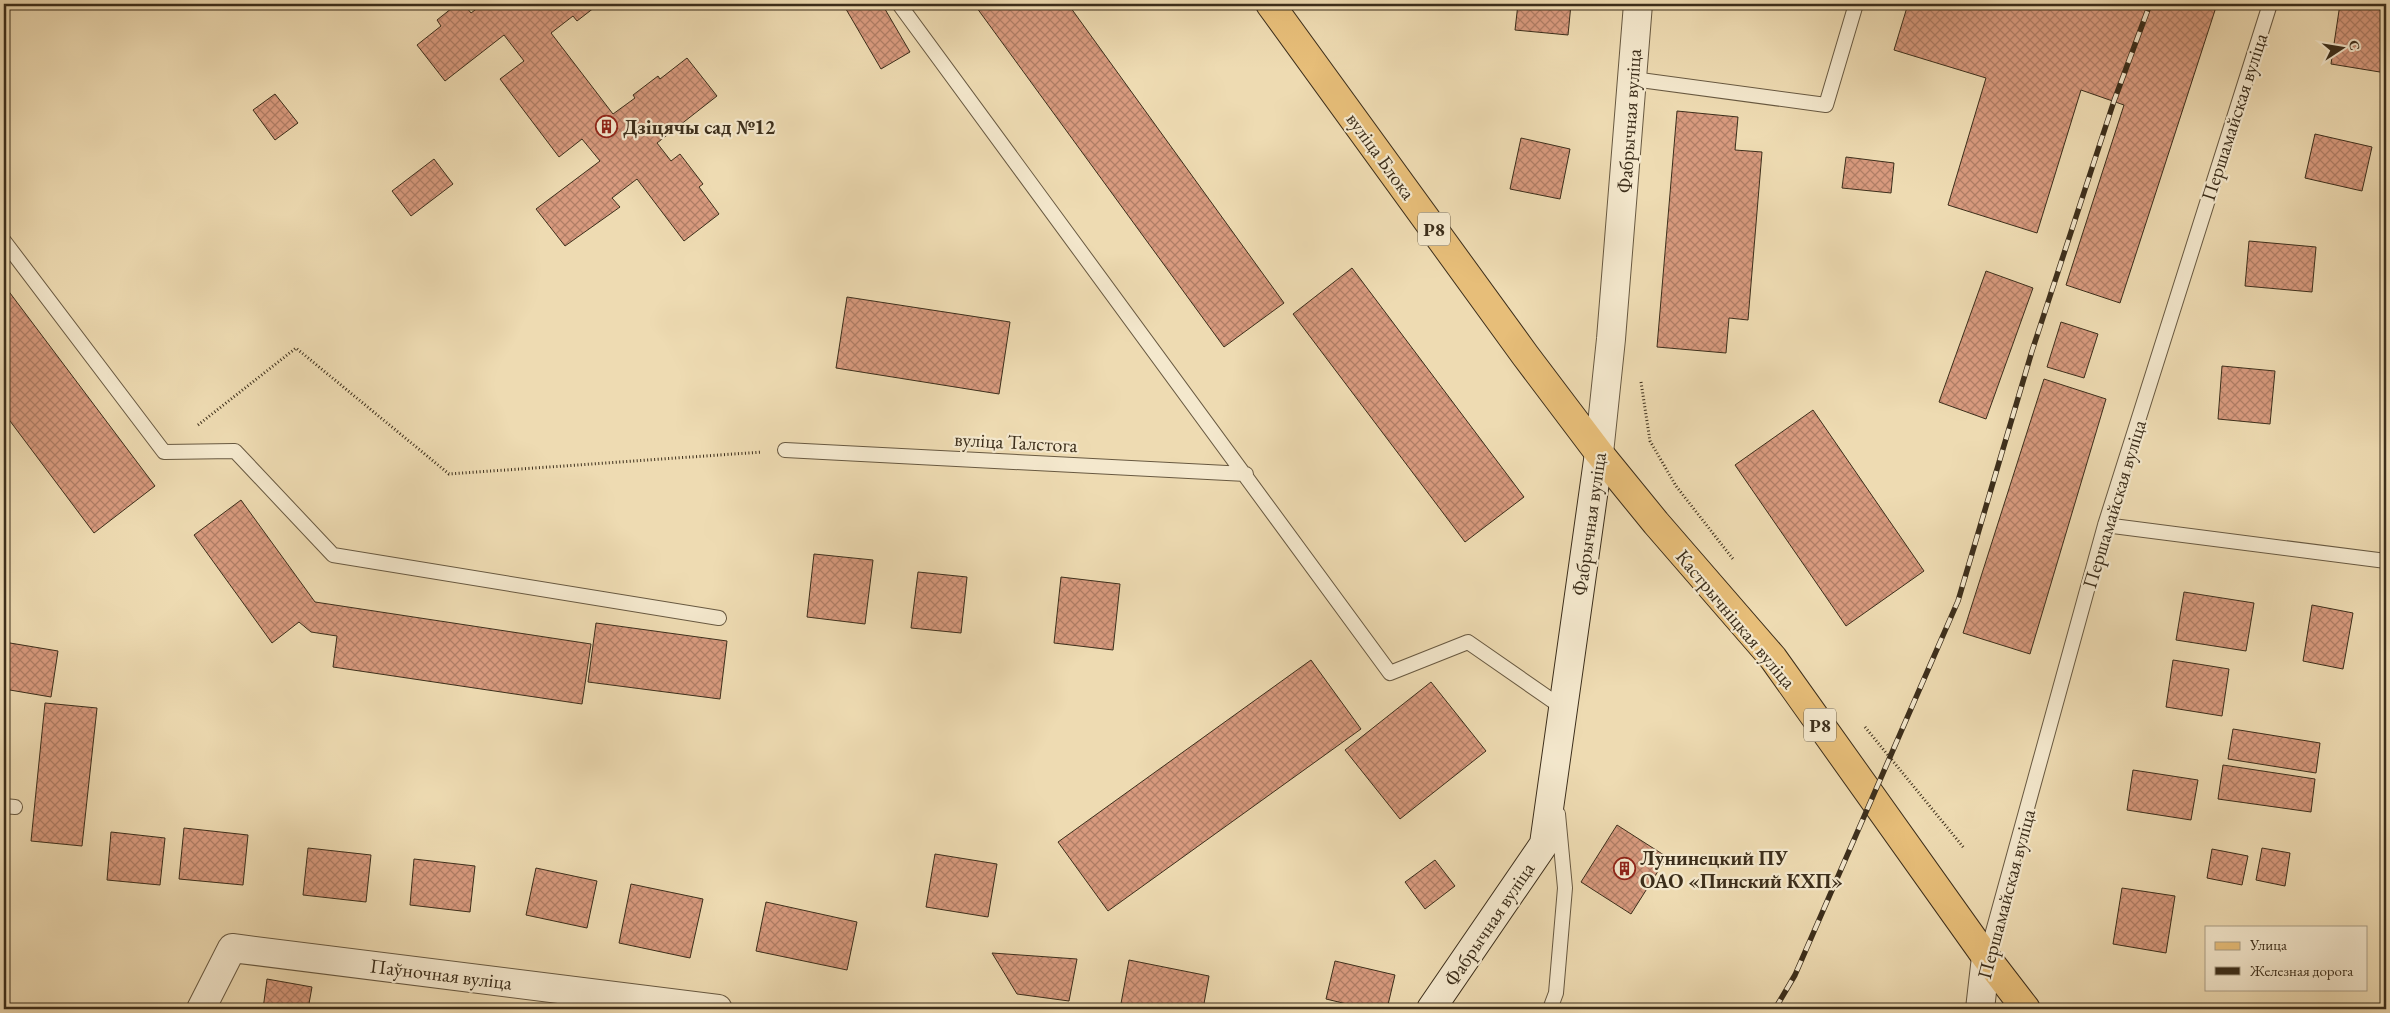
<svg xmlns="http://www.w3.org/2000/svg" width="2390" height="1013" font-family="'EB Garamond',serif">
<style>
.building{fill:url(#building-cross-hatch);stroke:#3c2e1b}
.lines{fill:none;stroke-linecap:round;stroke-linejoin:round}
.lane-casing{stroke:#685941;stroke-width:16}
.street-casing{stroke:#685941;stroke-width:30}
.secondary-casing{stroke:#3c2e1b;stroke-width:30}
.primary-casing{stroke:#3c2e1b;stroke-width:30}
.path{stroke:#3c2e1b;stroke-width:3;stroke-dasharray:1 2.5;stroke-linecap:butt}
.lane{stroke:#f4e8cd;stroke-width:14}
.street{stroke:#f4e8cd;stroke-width:28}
.secondary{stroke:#f4e8cd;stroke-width:28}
.primary{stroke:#e7be79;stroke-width:28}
.rail-casing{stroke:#3c2e1b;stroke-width:5.5}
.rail{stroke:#f4e8cd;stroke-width:4;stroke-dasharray:11;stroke-linecap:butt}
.labels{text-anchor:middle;stroke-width:4.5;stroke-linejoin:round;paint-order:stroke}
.shield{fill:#f4e8cd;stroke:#736650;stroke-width:1}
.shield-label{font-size:19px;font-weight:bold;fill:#3c2e1b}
.street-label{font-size:20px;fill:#3c2e1b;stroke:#f4e8cd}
.poi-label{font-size:20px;font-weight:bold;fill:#3c2e1b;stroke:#f4e8cd;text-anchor:start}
</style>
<defs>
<pattern id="building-cross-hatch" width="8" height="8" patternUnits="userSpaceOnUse" patternTransform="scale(1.25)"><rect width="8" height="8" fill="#d89a7e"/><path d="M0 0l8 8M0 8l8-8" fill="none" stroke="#b07e66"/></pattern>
</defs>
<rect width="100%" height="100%" fill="#eedbb2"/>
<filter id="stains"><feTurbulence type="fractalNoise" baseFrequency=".004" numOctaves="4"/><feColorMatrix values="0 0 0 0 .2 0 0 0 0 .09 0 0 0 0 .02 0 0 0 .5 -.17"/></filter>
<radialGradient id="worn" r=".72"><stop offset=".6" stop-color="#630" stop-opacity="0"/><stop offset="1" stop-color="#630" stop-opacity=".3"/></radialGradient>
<path class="building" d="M457,4H464L471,13L483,4H599L577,21L573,16L551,33L613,114L635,98L633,95L658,76L660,79L687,58L717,96L657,143L671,161L680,154L703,184L699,187L719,214L684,241L637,179L612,198L620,207L565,246L536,209L600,161L582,139L559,157L500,79L524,61L504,35L445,81L417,45L441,26L437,20Z
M843,4H882L910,52L881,69Z
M974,4H1068L1284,303L1224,347Z
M1518,4H1571L1568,35L1515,30Z
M1908,4H2217L2120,303L2066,285L2124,105L2081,90L2037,233L1948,205L1986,78L1894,50Z
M2340,4H2386V73L2331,64Z
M275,94L298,123L275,140L253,110Z
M1677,111L1738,117L1735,150L1762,152L1748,320L1729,318L1726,353L1657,347Z
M2315,134L2372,147L2362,191L2305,178Z
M1521,138L1570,149L1560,199L1510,189Z
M1846,157L1894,163L1891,193L1842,188Z
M434,159L453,184L411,216L392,191Z
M2249,241L2316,247L2312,292L2245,286Z
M1352,268L1524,497L1465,542L1293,314Z
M1986,271L2033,288L1986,419L1939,402Z
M4,285L155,486L94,533L4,413Z
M847,297L1010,322L999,394L836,368Z
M2061,322L2098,334L2084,378L2047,367Z
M2222,366L2275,371L2270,424L2218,419Z
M2044,379L2106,399L2030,654L1963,633Z
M1813,410L1924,571L1846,626L1735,465Z
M241,500L315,602L591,644L582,704L333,667L337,636L311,632L299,622L272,643L194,535Z
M814,554L873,560L865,624L807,617Z
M918,572L967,577L961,633L911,628Z
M1061,577L1120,584L1113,650L1054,643Z
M2184,592L2254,603L2246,651L2176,640Z
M2312,605L2353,613L2343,669L2303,661Z
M596,623L727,641L720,699L588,682Z
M4,642L58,651L51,697L4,689Z
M1311,660L1361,729L1108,911L1058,842Z
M2173,660L2229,669L2222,716L2166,707Z
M1431,682L1486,751L1400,819L1345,750Z
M45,703L97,708L82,846L31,841Z
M2233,729L2320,743L2316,773L2228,759Z
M2223,765L2315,779L2311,812L2218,799Z
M2133,770L2198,780L2191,820L2127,810Z
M1617,825L1667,857L1631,914L1581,882Z
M184,828L248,835L243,885L179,879Z
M111,832L165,838L160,885L107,880Z
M308,848L371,855L366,902L303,895Z
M2262,848L2290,853L2285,886L2256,880Z
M2212,849L2248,856L2242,885L2207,878Z
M935,854L997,864L988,917L926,907Z
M414,859L475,866L470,912L410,905Z
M1435,860L1455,886L1425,909L1405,882Z
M536,868L597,881L587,928L526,915Z
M631,884L703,899L690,958L619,943Z
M2122,888L2175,896L2166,953L2113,944Z
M766,902L857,922L847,970L756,951Z
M992,953L1077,959L1069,1001L1017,994Z
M1129,960L1209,976L1203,1009H1120Z
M1335,961L1395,975L1387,1009H1368L1326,999Z
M267,979L312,987L308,1009H263Z"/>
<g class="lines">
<defs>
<path id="lane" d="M899,4L1390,673L1468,642L1563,708
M1633,79L1826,105L1856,4
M4,241L164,452L235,451L333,555L719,618
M785,450L1246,474
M2105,525L2386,561
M4,806L15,807
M1986,957L2105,525L2270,4
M1550,1009L1556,993L1565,888L1558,814"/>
<path id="street" d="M1599,453L1611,339L1638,4
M201,1009L232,948L718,1009
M1980,1009L1986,957"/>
<path id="secondary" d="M1431,1009L1544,844L1599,453"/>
<path id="primary" d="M1270,4L1525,355L1599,453L1656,523L1773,658L1986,957L2026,1009"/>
</defs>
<use href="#lane" class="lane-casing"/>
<use href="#street" class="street-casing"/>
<use href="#secondary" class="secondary-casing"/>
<use href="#primary" class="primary-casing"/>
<path class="path" d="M1641,382L1650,441L1676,486L1733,559
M198,425L296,348L449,474L762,452
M1865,727L1964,848"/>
<use href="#lane" class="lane"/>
<use href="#street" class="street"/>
<use href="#secondary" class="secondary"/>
<use href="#primary" class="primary"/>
<defs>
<path id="rail" d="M1775,1009L1795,975L1958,601L2032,351L2114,101L2150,4"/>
</defs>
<use href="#rail" class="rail-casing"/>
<use href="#rail" class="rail"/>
</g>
<defs>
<symbol id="building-ring" viewBox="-11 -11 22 22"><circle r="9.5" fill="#f4e8cd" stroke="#8f2418" stroke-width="1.5"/><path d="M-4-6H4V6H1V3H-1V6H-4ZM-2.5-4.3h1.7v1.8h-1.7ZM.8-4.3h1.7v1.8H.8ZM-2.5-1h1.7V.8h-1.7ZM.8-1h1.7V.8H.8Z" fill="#8f2418"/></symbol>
</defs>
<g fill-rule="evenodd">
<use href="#building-ring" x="594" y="114" width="25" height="25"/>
<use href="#building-ring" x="1612" y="856" width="25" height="25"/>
</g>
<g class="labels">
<g class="shield">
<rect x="1418" y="212.5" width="32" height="33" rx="4"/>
<rect x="1804" y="708.5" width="32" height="33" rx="4"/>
</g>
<g class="shield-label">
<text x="1434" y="236">Р8</text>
<text x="1820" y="732">Р8</text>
</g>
<g class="street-label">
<text transform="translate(2234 117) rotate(-72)" y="7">Першамайская вуліца</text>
<text transform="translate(1629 121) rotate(-86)" y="7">Фабрычная вуліца</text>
<text transform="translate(1381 156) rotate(54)" y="7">вуліца Блока</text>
<text transform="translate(1016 442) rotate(3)" y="7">вуліца Талстога</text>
<text transform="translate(2114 504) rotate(-73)" y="7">Першамайская вуліца</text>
<text transform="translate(1589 524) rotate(-82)" y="7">Фабрычная вуліца</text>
<text transform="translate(1736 619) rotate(50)" y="7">Кастрычніцкая вуліца</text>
<text transform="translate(2006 894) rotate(-75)" y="7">Першамайская вуліца</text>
<text transform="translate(1489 924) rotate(-56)" y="7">Фабрычная вуліца</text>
<text transform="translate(441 974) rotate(7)" y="7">Паўночная вуліца</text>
</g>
<g class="poi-label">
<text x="623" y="134">Дзіцячы сад №12</text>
<text x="1640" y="865">Лунинецкий ПУ<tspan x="1640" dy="23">ОАО «Пинский КХП»</tspan></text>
</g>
</g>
<rect width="2390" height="1013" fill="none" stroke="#eedbb2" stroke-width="20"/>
<rect x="5" y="5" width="2380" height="1003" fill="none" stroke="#3c2e1b" stroke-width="2.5"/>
<rect x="10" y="10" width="2370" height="993" fill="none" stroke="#3c2e1b"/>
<rect x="2205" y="926" width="162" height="65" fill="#f4e8cd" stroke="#aa9e86"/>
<rect x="2215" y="942" width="25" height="8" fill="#e7be79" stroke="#aa9e86"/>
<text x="2250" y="950" font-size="15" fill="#3c2e1b">Улица</text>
<rect x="2215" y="967" width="25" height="8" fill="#3c2e1b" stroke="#aa9e86"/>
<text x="2250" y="976" font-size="15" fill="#3c2e1b">Железная дорога</text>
<g transform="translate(2342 48) rotate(78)" stroke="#f4e8cd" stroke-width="4" paint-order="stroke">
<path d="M0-4L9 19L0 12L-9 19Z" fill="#3c2e1b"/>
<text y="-8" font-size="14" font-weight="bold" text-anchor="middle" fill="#3c2e1b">С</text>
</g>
<rect width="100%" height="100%" filter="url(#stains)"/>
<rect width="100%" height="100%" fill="url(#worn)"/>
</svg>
